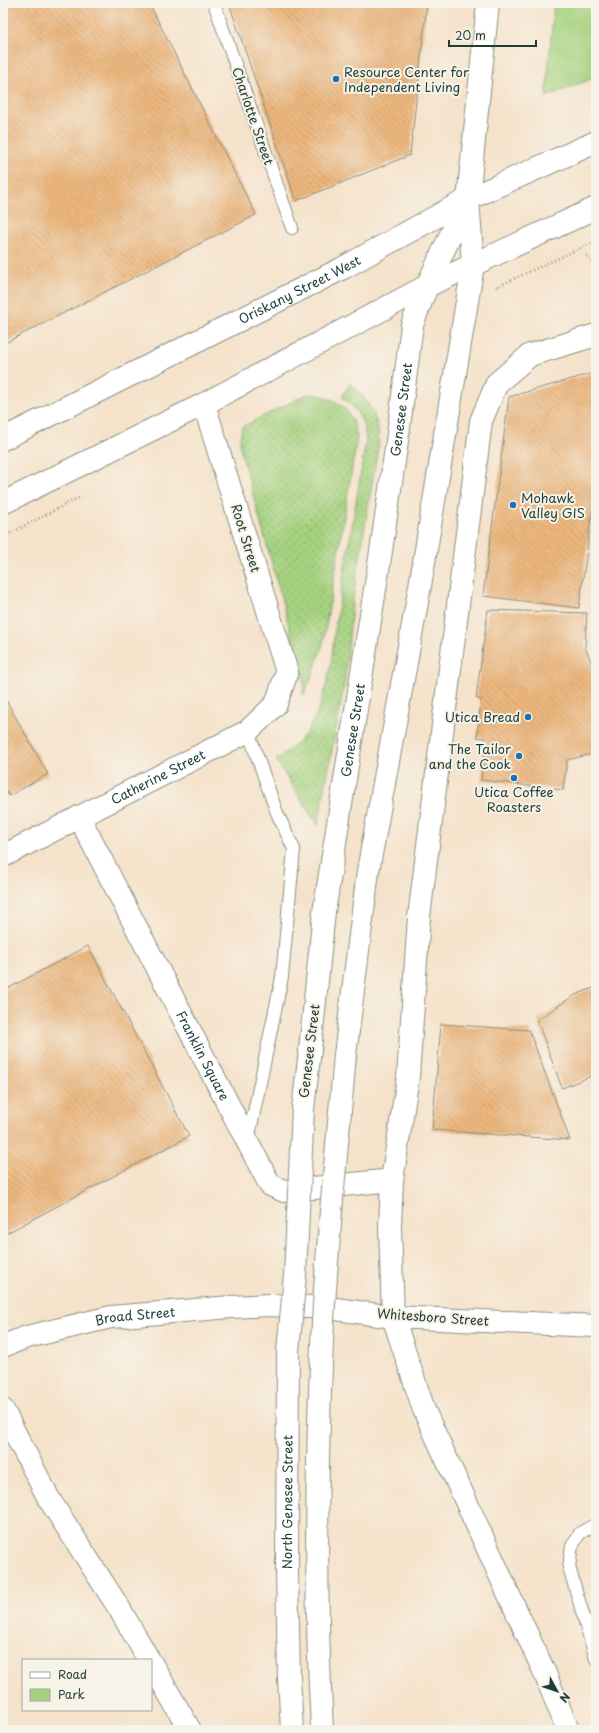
<svg xmlns="http://www.w3.org/2000/svg" width="599" height="1733" font-family="'Playpen Sans',sans-serif">
<style>
.grass{fill:url(#grass-dots);stroke:#62885a}
.park{fill:#a5d27f;stroke:#62885a}
.building{fill:url(#building-back-hatch)}
.lines{fill:none;stroke-linecap:round;stroke-linejoin:round}
.lane-casing{stroke:#8a907f;stroke-width:14}
.street-casing{stroke:#8a907f;stroke-width:24}
.secondary-casing{stroke:#8a907f;stroke-width:24}
.primary-casing{stroke:#8a907f;stroke-width:24}
.path{stroke:#8a907f;stroke-width:2.5;stroke-dasharray:1 3;stroke-linecap:butt}
.lane{stroke:#fff;stroke-width:12}
.street{stroke:#fff;stroke-width:22}
.secondary{stroke:#fff;stroke-width:22}
.primary{stroke:#fff;stroke-width:22}
.secondary-bridge-casing{stroke:#8a907f;stroke-width:24;stroke-linecap:butt}
.secondary-bridge{stroke:#fff;stroke-width:22}
.poi-dot{fill:#1f6fb2;stroke:#f7f3e8;stroke-width:1.5}
.labels{text-anchor:middle;stroke-width:4;stroke-linejoin:round;paint-order:stroke}
.poi-label{font-size:13px;fill:#1f3d34;stroke:#f7f3e8;text-anchor:start}
.street-label{font-size:13px;fill:#1f3d34;stroke:#f7f3e8}
</style>
<defs>
<pattern id="grass-dots" width="8" height="8" patternUnits="userSpaceOnUse"><rect width="8" height="8" fill="#a5d27f"/><path d="M2 2h.1M6 6h.1" fill="none" stroke="#86ac69" stroke-width="1.8" stroke-linecap="round"/></pattern>
<pattern id="building-back-hatch" width="6" height="6" patternUnits="userSpaceOnUse"><rect width="6" height="6" fill="#edb77f"/><path d="M-1 5l2 2M0 0l6 6M5-1l2 2" fill="none" stroke="#bf9669"/></pattern>
</defs>
<rect width="100%" height="100%" fill="#f7f3e8"/>
<filter id="ink" filterUnits="userSpaceOnUse"><feTurbulence type="fractalNoise" baseFrequency=".025" numOctaves="2"/><feDisplacementMap in="SourceGraphic" scale="8" xChannelSelector="R" yChannelSelector="G"/><feConvolveMatrix kernelMatrix="1 2 1 2 8 2 1 2 1" color-interpolation-filters="sRGB"/></filter>
<filter id="wash" filterUnits="userSpaceOnUse"><feTurbulence type="fractalNoise" baseFrequency=".012" numOctaves="4" result="noise"/><feDisplacementMap in="SourceGraphic" scale="16" xChannelSelector="R" yChannelSelector="G"/><feGaussianBlur stdDeviation="0.9" result="paint"/><feColorMatrix in="noise" values="0 0 0 0 0 0 0 0 0 0 0 0 0 0 0 0 0 1.4 0 .05"/><feComposite in="paint" operator="in"/></filter>
<g filter="url(#wash)">
<rect width="100%" height="100%" fill="#f5e2ca"/>
<path class="grass" d="M350,383C368,399 379,418 379,442L352,604L345,680L318,826L276,760C286,752 299,743 306,733C324,708 332,665 334,635L366,441C365,422 357,408 342,397Z
M307,394C335,395 353,409 357,438L323,644L313,673L303,696L304,680L240,448V438L242,427Z"/>
<path class="park" d="M554,3H596V77L546,97Z"/>
<g id="blocks">
<path class="building" d="M3,3H149L256,215L3,344Z
M229,3H427L410,155L296,201Z
M593,373L596,382V482L579,608L483,596L509,397Z
M488,610L587,613L585,647L596,673V753L567,760L563,790L481,780L486,738L477,737L481,700L476,698Z
M3,695L48,774L9,796L6,791L3,793Z
M88,946L189,1136L3,1235V991Z
M596,987V1074L562,1088L537,1020L575,995Z
M441,1024L529,1030L570,1140L432,1130Z"/>
</g>
</g>
<g filter="url(#ink)">
<use href="#blocks" fill-opacity="0" stroke="#8a907f" stroke-width="1"/>
<g class="lines">
<defs>
<path id="lane" d="M214,3L292,228
M248,1141L282,977L294,849L277,813L248,731
M596,1524L580,1533L572,1546L569,1567L596,1659"/>
<g id="street">
<path d="M596,335L530,355L497,383L481,421L419,917L408,1077L392,1180L390,1227L393,1317L596,1326"/>
<path id="s1" d="M79,817L270,1185L284,1191L392,1180"/>
<path id="s2" d="M3,856L248,731L276,704L287,672L204,404"/>
</g>
<g id="secondary">
<path id="s3" d="M310,1050L324,912L380,558L399,427L412,325L427,286L467,200"/>
<path d="M345,1055L368,871L420,586L473,265L468,199L488,3"/>
<path id="s4" d="M3,1346L27,1337L111,1317L231,1307L270,1305L329,1308L393,1317L424,1410L543,1669L568,1730"/>
<path d="M3,1410L49,1499L119,1608L149,1660"/>
<path d="M151,1663L190,1730"/>
</g>
<g id="primary">
<path id="s5" d="M3,439L343,268L468,199L596,142"/>
<path d="M3,503L204,404L427,286L596,208"/>
</g>
</defs>
<use href="#lane" class="lane-casing"/>
<use href="#street" class="street-casing"/>
<use href="#secondary" class="secondary-casing"/>
<use href="#primary" class="primary-casing"/>
<path class="path" d="M586,255L596,267
M496,287L596,241
M3,537L80,497"/>
<use href="#lane" class="lane"/>
<use href="#street" class="street"/>
<use href="#secondary" class="secondary"/>
<use href="#primary" class="primary"/>
<defs>
<g id="secondary-bridge">
<path id="s6" d="M292,1730L289,1678L287,1570L288,1351L295,1275L303,1109L310,1050"/>
<path d="M322,1730C315,1601 316,1472 322,1343C326,1247 337,1151 345,1055"/>
</g>
</defs>
<use href="#secondary-bridge" class="secondary-bridge-casing"/>
<use href="#secondary-bridge" class="secondary-bridge"/>
</g>
</g>
<g class="poi-dot">
<circle cx="336" cy="79" r="4"/>
<circle cx="513" cy="505" r="4"/>
<circle cx="528" cy="717" r="4"/>
<circle cx="519" cy="756" r="4"/>
<circle cx="514" cy="778" r="4"/>
</g>
<g class="labels">
<g class="poi-label">
<text x="344" y="77">Resource Center for<tspan x="344" dy="15">Independent Living</tspan></text>
<text x="521" y="503">Mohawk<tspan x="521" dy="15">Valley GIS</tspan></text>
<text x="520" y="722" text-anchor="end">Utica Bread</text>
<text x="511" y="754" text-anchor="end">The Tailor<tspan x="511" dy="15">and the Cook</tspan></text>
<text x="514" y="797" text-anchor="middle">Utica Coffee<tspan x="514" dy="15">Roasters</tspan></text>
</g>
<g class="street-label">
<text transform="translate(253 116) rotate(71)" y="5">Charlotte Street</text>
<text dy="5" stroke="none"><textPath href="#s5" startOffset="332">Oriskany Street West</textPath></text>
<text dy="5" stroke="none"><textPath href="#s3" startOffset="647">Genesee Street</textPath></text>
<text transform="translate(246 538) rotate(73)" y="5">Root Street</text>
<text dy="5" stroke="none"><textPath href="#s3" startOffset="323">Genesee Street</textPath></text>
<text dy="5" stroke="none"><textPath href="#s2" startOffset="174">Catherine Street</textPath></text>
<text transform="translate(309 1051) rotate(-83)" y="5">Genesee Street</text>
<text dy="5" stroke="none"><textPath href="#s1" startOffset="269">Franklin Square</textPath></text>
<text dy="5" stroke="none"><textPath href="#s4" startOffset="136">Broad Street</textPath></text>
<text transform="translate(433 1317) rotate(4)" y="5">Whitesboro Street</text>
<text dy="5" stroke="none"><textPath href="#s6" startOffset="228">North Genesee Street</textPath></text>
</g>
</g>
<rect width="599" height="1733" fill="none" stroke="#f7f3e8" stroke-width="16"/>
<rect x="22" y="1659" width="130" height="52" fill="#f7f3e8" stroke="#a1aaa0"/>
<rect x="30" y="1672" width="20" height="6" fill="#ffffff" stroke="#a1aaa0"/>
<text x="58" y="1679" font-size="12" fill="#1f3d34">Road</text>
<rect x="30" y="1689" width="20" height="12" fill="#a5d27f" stroke="#a1aaa0"/>
<text x="58" y="1699" font-size="12" fill="#1f3d34">Park</text>
<g transform="translate(557 1691) rotate(130)" stroke="#f7f3e8" stroke-width="3" paint-order="stroke">
<path d="M0-3L7 15L0 10L-7 15Z" fill="#1f3d34"/>
<text y="-6" font-size="11" font-weight="bold" text-anchor="middle" fill="#1f3d34">N</text>
</g>
<path d="M449 40v6h87v-6" fill="none" stroke="#1f3d34" stroke-width="2"/>
<text x="455" y="40" font-size="12" fill="#1f3d34" stroke="#f7f3e8" stroke-width="3" paint-order="stroke">20 m</text>
</svg>
